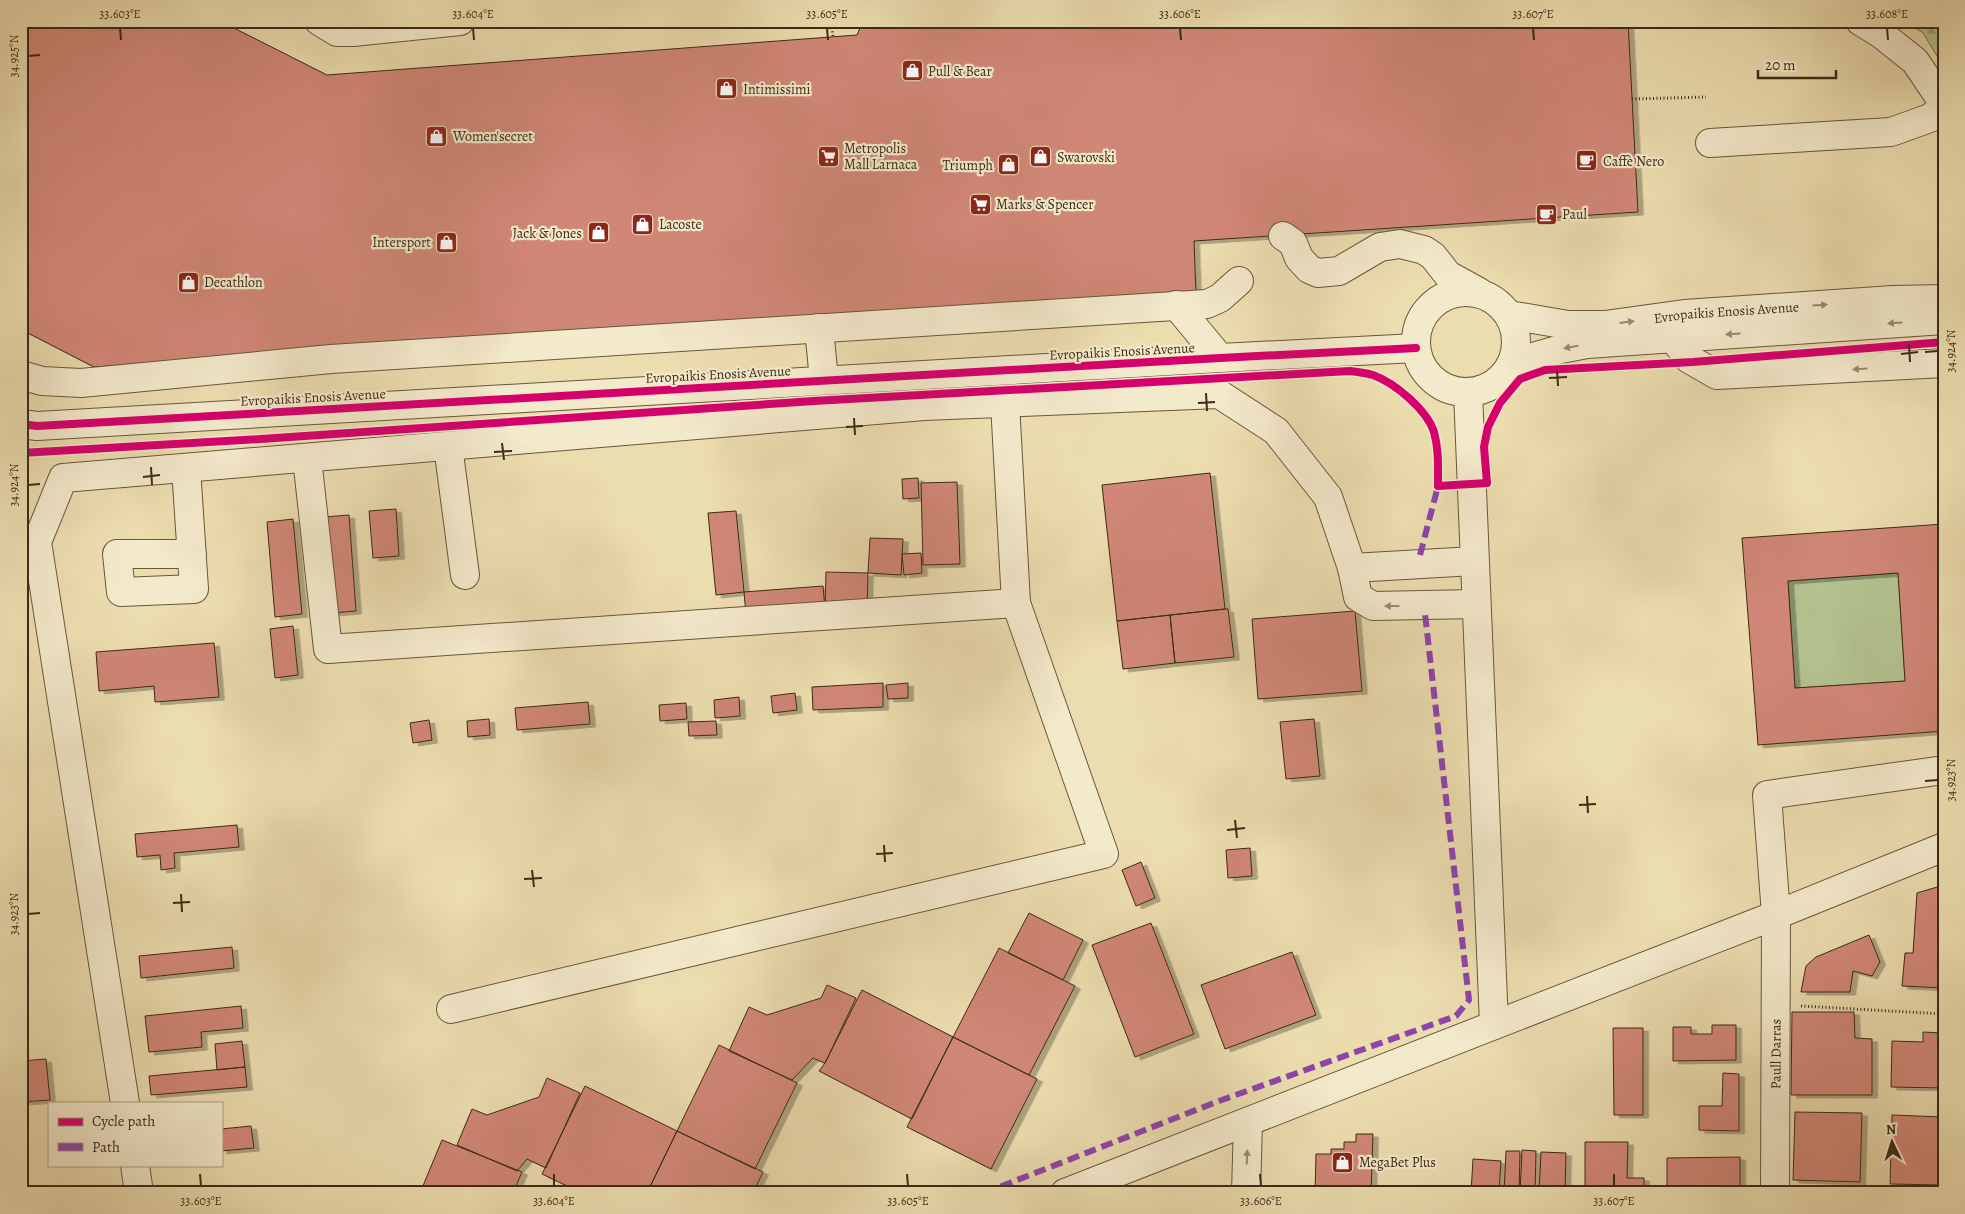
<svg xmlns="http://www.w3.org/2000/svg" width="1965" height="1214" font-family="Alegreya,serif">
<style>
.green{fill:#b3c28f;stroke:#787652}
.forest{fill:url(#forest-firs);stroke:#787652}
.building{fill:#d18777;stroke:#3c2a15;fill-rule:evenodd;filter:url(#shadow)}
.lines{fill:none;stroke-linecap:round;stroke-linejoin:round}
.minor-casing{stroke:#68573c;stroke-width:30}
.path{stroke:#3c2a15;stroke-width:3;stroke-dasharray:1 2.5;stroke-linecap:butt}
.minor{stroke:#f3e9cb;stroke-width:28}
.quiet{stroke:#8e44ad;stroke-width:6;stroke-dasharray:12 6;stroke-linecap:butt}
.cycleway-casing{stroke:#f3e9cb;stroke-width:11}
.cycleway{stroke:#d6006c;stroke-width:8}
.oneway{fill:#988a70}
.ticks{fill:none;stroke:#3c2a15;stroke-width:2}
.labels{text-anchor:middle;stroke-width:4.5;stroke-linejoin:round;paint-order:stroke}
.poi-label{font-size:14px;fill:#3c2a15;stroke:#f3e9cb;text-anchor:start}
.street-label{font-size:14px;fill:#3c2a15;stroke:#f3e9cb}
.neatline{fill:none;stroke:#3c2a15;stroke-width:2}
.ticks-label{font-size:12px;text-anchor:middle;fill:#3c2a15}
</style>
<defs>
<pattern id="forest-firs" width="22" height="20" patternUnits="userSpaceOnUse" patternTransform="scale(1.25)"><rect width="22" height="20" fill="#b3c28f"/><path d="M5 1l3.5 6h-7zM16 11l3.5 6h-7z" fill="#939e74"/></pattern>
<filter id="shadow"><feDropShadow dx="5.5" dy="3" stdDeviation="0" flood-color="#0004"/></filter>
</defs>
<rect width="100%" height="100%" fill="#ecddaf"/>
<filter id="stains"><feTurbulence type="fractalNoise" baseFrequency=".004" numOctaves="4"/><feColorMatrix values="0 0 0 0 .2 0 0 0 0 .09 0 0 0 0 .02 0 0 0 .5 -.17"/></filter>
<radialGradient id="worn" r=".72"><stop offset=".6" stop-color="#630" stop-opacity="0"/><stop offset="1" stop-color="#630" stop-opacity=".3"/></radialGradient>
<path class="green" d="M1898,573L1905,681L1795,688L1788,581Z"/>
<path class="forest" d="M1904,21H1944V68L1923,33Z"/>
<path class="building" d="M21,21H220L327,75L857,35L863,21H1628L1638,212L1194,241L1196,293L94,367L22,330L21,332Z
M1210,473L1225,609L1117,621L1102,485Z
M918,478L919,498L903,499L902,479Z
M957,482L960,564L923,565L921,483Z
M396,509L399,556L373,558L369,511Z
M736,511L744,592L716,595L708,513Z
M349,515L356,611L332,613L324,517Z
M293,519L302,614L275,617L267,522Z
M1944,524V731L1758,745L1742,538ZM1898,573L1905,681L1795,688L1788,581Z
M870,538L903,539L901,575L868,573Z
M921,553L922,573L904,575L902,554Z
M826,572L868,573L867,610L825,609Z
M823,586L825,609L746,615L744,592Z
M1225,609H1228L1234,657L1175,663L1170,615Z
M1355,611L1362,691L1258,699L1252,619Z
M1170,615L1175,663L1123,669L1117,621Z
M293,626L298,675L275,678L270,629Z
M214,643L219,697L155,702L154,686L99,691L96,652Z
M883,683V707L813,710L812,687Z
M908,683V698L888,699L886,685Z
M795,693L797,710L773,713L771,696Z
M739,697L740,716L715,718L714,700Z
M588,702L590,724L517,730L515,708Z
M686,703L687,719L660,721L659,705Z
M489,719L490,735L468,737L467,721Z
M1314,719L1320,776L1286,779L1280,722Z
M429,720L432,740L413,743L410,723Z
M716,721L717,735L689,736L688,722Z
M237,825L239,847L174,853L175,868L161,870L160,855L137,857L135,834Z
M1250,848L1252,876L1228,878L1226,850Z
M1141,862L1155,898L1136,906L1122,870Z
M1944,885V988L1902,986L1905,953H1913L1917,893Z
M1029,913L1083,940L1063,980L1008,953Z
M1151,923L1194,1034L1135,1057L1092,945Z
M1869,935L1880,962L1872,976L1853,971L1850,992H1801L1806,966L1816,957Z
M232,947L234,968L141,978L139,956Z
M999,948L1075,986L1029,1075L953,1037Z
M1292,952L1316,1015L1225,1049L1201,985Z
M827,985L856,998L825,1063L813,1058L792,1080L729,1051L749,1007L767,1015L821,998Z
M862,990L953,1037L912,1119L819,1071L825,1063Z
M241,1006L243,1028L201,1032L202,1047L149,1052L145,1016Z
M1792,1012H1854L1855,1038L1872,1039V1095H1791Z
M1712,1025H1736V1060L1673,1061V1027H1691V1034H1712Z
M1613,1028H1643V1115H1614Z
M1923,1032L1942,1033L1944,1088L1891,1087L1892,1041L1923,1042Z
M953,1037L1037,1079L991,1169L907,1127Z
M242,1041L245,1067L217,1070L215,1044Z
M719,1045L797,1083L755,1169L677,1131Z
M46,1059L50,1100L21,1102V1061Z
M245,1067L247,1087L151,1095L149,1076Z
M1723,1073L1739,1074V1131L1699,1130V1106H1722Z
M547,1078L580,1093L546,1168L527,1159L517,1171L457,1145L472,1109L487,1115L539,1097Z
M585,1086L677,1131L647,1193H582L542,1174Z
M1795,1112L1862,1113L1860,1182L1793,1180Z
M1892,1115L1944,1117V1185L1890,1184Z
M251,1126L254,1148L221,1151V1129Z
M677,1131L763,1172L753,1193H647Z
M1356,1134H1373L1371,1193H1315L1316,1154H1331V1149H1344V1142H1356Z
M442,1140L522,1172L513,1193H420Z
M1585,1142H1628L1627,1178H1644V1189L1636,1193H1585Z
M1522,1150L1536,1151L1535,1193H1520Z
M1506,1151H1520L1519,1193H1504Z
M1541,1152L1566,1153L1565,1193H1539Z
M1740,1157V1193H1664V1186L1667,1185V1158Z
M1473,1159L1501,1161L1499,1193H1471Z"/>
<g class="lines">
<defs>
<g id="minor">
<path d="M319,21L337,32H353L460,21"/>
<path d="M1860,21L1881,34L1915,61L1944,104"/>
<path d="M1710,143L1891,132L1930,118L1944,107"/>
<path d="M1283,236L1293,243L1299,258L1309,269L1318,273L1339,271L1380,247L1400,244L1424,250L1433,256L1448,275L1479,292"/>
<circle cx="1466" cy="342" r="50"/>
<path d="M1176,305L1220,358"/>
<path id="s1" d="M1509,315L1568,325H1605L1684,314L1893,300L1944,299"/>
<path d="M819,328L824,380"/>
<path d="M1673,338L1689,359L1717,375L1944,363"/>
<path d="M1512,363L1561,349L1587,344L1944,320"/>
<path d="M21,375L42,381L81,383L331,359L1207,304L1220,298L1239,281"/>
<path d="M1468,392L1494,1025"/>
<path d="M21,424L37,426L1220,358L1416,348"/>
<path d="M448,446L465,575"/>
<path d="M307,458L328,649L1016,603L1005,403"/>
<path d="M186,468L194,589L121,592L117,554H192"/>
<path d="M1352,568L1474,561"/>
<path d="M451,1009L1104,854L1016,603"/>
<path d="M125,1103L37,542L63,478L924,406L1219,394L1276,431L1328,497L1352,568L1358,597L1373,606L1476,604"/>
<path d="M135,1165L139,1193"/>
<path d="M1065,1193L1776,915L1944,847"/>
<path d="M1246,1193L1248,1122"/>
<path id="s2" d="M1775,1193L1776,915L1767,795L1944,770"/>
</g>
</defs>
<use href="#minor" class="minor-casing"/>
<path class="path" d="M831,21L833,36
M1632,99L1706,97
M1801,1006L1944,1014"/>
<use href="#minor" class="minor"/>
<path class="quiet" d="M1420,555L1438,486
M984,1193L1219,1101L1456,1016L1469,1000L1425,614"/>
<defs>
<path id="cycleway" d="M21,424L37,426L1220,358L1416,348
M21,453L261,439L814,401L1350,371C1358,372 1366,373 1373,375C1395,383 1427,410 1434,432C1439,450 1438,468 1438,486L1487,483L1484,447L1488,427L1500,403L1520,379L1545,370L1693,362L1944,342"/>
</defs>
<use href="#cycleway" class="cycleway-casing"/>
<use href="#cycleway" class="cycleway"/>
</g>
<defs><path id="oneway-solid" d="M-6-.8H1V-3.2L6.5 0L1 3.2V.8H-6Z" transform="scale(1.25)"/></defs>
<g class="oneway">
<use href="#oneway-solid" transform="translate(1820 305) rotate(-4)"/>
<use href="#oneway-solid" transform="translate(1627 322) rotate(-7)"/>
<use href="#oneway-solid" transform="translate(1895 323) rotate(176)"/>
<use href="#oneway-solid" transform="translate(1733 334) rotate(176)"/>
<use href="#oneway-solid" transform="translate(1571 347) rotate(170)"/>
<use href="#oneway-solid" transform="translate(1860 369) rotate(177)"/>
<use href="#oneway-solid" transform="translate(1392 606) rotate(180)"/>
<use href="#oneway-solid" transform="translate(1247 1157) rotate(-88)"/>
</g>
<path class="ticks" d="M120,28L121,40M473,28L474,40M827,28L828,40M1180,28L1181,40M1533,28L1534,40M1887,28L1888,40M28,56L40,55M1909,344L1910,362M1925,352L1938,351M1901,354L1918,352M1557,369L1558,386M1549,378L1567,377M1206,393L1207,411M1198,403L1215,402M854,418L855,435M846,427L863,426M502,443L504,460M494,452L512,451M151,467L152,485M143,477L160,475M28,485L40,484M1925,781L1938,780M1587,796L1588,813M1579,805L1596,804M1235,820L1237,838M1227,830L1245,828M884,845L885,862M876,854L893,853M532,870L534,887M524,879L542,878M181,894L182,912M173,903L190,902M28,914L40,913M200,1174L201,1186M554,1174V1186M907,1174L908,1186M1260,1174L1261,1186M1614,1174V1186"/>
<defs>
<symbol id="shop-square" viewBox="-11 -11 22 22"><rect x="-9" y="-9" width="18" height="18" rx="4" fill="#8f2418" stroke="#f3e9cb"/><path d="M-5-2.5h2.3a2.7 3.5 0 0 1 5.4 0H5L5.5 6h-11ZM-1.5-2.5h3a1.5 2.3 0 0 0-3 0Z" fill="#fff"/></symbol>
<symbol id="supermarket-square" viewBox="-11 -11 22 22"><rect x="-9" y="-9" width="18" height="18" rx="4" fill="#8f2418" stroke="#f3e9cb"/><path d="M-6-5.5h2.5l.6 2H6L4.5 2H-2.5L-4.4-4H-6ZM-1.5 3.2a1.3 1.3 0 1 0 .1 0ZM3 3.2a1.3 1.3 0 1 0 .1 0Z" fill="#fff"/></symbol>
<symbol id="cafe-square" viewBox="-11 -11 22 22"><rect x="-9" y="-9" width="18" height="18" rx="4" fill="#8f2418" stroke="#f3e9cb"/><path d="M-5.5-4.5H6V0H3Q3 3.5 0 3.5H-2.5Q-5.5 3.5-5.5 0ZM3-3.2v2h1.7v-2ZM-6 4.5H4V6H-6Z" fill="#fff"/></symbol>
</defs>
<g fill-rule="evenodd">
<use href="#shop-square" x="900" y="58" width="25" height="25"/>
<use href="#shop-square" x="714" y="76" width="25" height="25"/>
<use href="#shop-square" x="424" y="124" width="25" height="25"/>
<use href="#supermarket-square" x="816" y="144" width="25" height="25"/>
<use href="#shop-square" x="1028" y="144" width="25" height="25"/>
<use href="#cafe-square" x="1574" y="148" width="25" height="25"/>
<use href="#shop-square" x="996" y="152" width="25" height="25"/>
<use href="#supermarket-square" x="968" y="192" width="25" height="25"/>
<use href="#cafe-square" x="1534" y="202" width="25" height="25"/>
<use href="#shop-square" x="630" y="212" width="25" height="25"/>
<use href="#shop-square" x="586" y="220" width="25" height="25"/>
<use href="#shop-square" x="434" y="230" width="25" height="25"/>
<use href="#shop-square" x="176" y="270" width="25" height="25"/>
<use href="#shop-square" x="1330" y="1150" width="25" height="25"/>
</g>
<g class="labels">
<g class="poi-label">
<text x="928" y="76">Pull &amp; Bear</text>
<text x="743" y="94">Intimissimi</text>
<text x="453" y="141">Women'secret</text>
<text x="844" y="153">Metropolis<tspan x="844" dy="16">Mall Larnaca</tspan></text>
<text x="1057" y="162">Swarovski</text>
<text x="1603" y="166">Caffè Nero</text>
<text x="993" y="170" text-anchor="end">Triumph</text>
<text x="996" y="209">Marks &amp; Spencer</text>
<text x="1562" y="219">Paul</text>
<text x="659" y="229">Lacoste</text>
<text x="582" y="238" text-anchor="end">Jack &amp; Jones</text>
<text x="431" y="247" text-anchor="end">Intersport</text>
<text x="204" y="287">Decathlon</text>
<text x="1359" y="1167">MegaBet Plus</text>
</g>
<g class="street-label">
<text dy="5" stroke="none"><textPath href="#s1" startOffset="219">Evropaikis Enosis Avenue</textPath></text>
<text transform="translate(1122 351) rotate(-3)" y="5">Evropaikis Enosis Avenue</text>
<text transform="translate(718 374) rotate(-3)" y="5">Evropaikis Enosis Avenue</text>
<text transform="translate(313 397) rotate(-3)" y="5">Evropaikis Enosis Avenue</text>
<text dy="5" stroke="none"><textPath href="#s2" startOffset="139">Paull Darras</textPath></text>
</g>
</g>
<rect width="1965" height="1214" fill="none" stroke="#ecddaf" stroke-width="55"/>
<rect x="48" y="1102" width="175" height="65" fill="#f3e9cb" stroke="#aa9d82"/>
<rect x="58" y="1118" width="25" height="8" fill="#d6006c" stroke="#aa9d82"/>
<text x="92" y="1126" font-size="15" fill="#3c2a15">Cycle path</text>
<rect x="58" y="1143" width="25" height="8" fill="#8e44ad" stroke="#aa9d82"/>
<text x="92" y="1152" font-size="15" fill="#3c2a15">Path</text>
<g transform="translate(1892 1142) rotate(356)" stroke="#f3e9cb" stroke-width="4" paint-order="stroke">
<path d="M0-4L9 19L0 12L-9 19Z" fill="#3c2a15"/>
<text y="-8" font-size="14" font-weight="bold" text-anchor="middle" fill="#3c2a15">N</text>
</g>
<path d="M1758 70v8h78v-8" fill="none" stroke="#3c2a15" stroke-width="2.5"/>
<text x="1765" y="70" font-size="15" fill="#3c2a15" stroke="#f3e9cb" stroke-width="4" paint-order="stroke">20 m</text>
<rect x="28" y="28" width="1910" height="1158" class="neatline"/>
<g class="ticks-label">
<text x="120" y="18">33.603°E</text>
<text x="473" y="18">33.604°E</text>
<text x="827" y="18">33.605°E</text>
<text x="1180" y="18">33.606°E</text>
<text x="1533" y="18">33.607°E</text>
<text x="1887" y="18">33.608°E</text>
<text transform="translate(14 56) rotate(-90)" y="4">34.925°N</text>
<text transform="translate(1951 351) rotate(-90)" y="4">34.924°N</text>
<text transform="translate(14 485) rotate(-90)" y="4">34.924°N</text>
<text transform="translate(1951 780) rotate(-90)" y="4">34.923°N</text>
<text transform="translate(14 914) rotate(-90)" y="4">34.923°N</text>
<text x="201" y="1205">33.603°E</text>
<text x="554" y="1205">33.604°E</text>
<text x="908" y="1205">33.605°E</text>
<text x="1261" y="1205">33.606°E</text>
<text x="1614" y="1205">33.607°E</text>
</g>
<rect width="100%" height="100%" filter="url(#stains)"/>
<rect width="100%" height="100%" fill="url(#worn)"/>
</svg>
